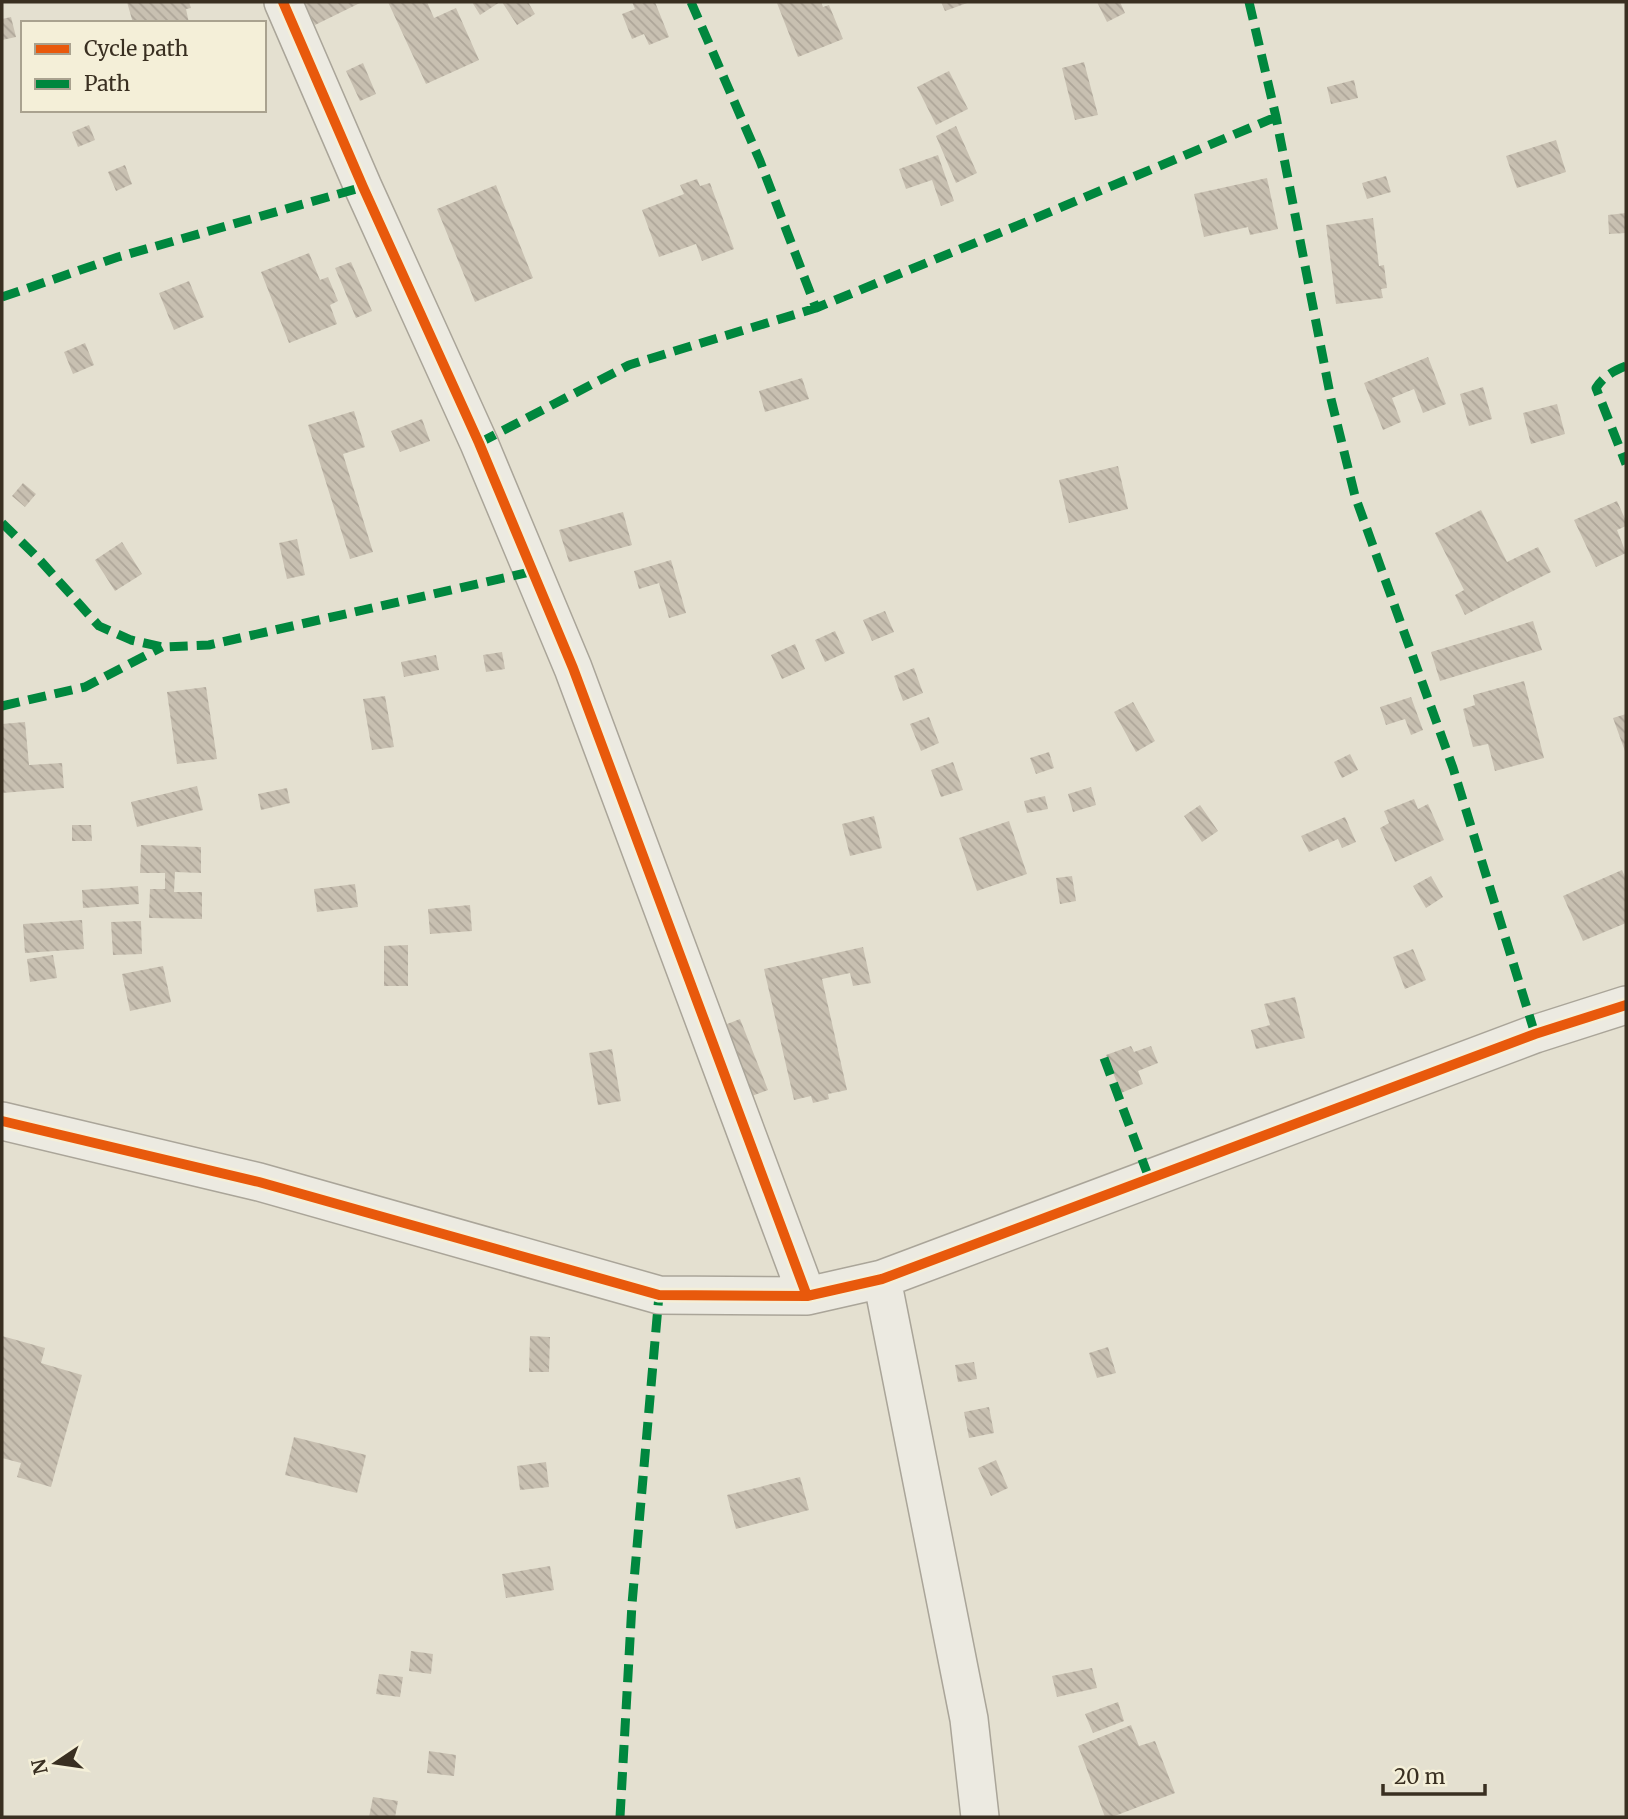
<svg xmlns="http://www.w3.org/2000/svg" width="1628" height="1819" font-family="Merriweather,serif">
<style>
.building{fill:url(#building-back-hatch)}
.lines{fill:none;stroke-linecap:round;stroke-linejoin:round}
.street-casing{stroke:#aaa599;stroke-width:40}
.street{stroke:#eceae1;stroke-width:37}
.quiet{stroke:#00873e;stroke-width:9;stroke-dasharray:18 9;stroke-linecap:butt}
.cycleway-casing{stroke:#f4efd8;stroke-width:15}
.cycleway{stroke:#e8590c;stroke-width:10}
</style>
<defs>
<pattern id="building-back-hatch" width="6" height="6" patternUnits="userSpaceOnUse" patternTransform="scale(1.75)"><rect width="6" height="6" fill="#c8c0b1"/><path d="M-1 5l2 2M0 0l6 6M5-1l2 2" fill="none" stroke="#ada598"/></pattern>
</defs>
<rect width="100%" height="100%" fill="#e4e0d0"/>
<path class="building" d="M127,2H189L191,8L186,9L189,23H133Z
M303,2H362L315,25Z
M388,2H427L434,18L456,8L479,60L426,84Z
M472,2H500L480,15Z
M502,2H528L535,14L517,25Z
M632,2H655L669,37L649,45L644,34L632,39L622,14L635,9Z
M781,2H821L823,7L829,5L843,39L798,57L777,3Z
M941,2H970L945,11Z
M1097,2H1120L1125,13L1107,22Z
M11,17L16,37L2,40V19Z
M1084,62L1098,115L1075,120L1062,68Z
M363,63L376,94L360,101L346,71Z
M949,71L968,109L936,125L917,87Z
M1354,80L1358,98L1331,104L1327,87Z
M89,125L95,140L78,147L72,132Z
M956,126L977,173L956,183L936,136Z
M1556,140L1566,172L1517,188L1506,156Z
M938,155L954,201L941,206L932,180L906,189L899,169Z
M125,165L132,184L116,191L108,172Z
M1386,176L1391,192L1367,199L1362,183Z
M1267,178L1278,229L1250,235L1248,227L1204,237L1194,194Z
M697,179L700,186L710,183L734,249L702,261L696,244L659,257L642,210L684,194L680,185Z
M496,185L533,278L475,302L437,209Z
M1626,213V233L1609,234L1608,215Z
M1373,218L1379,266L1384,265L1387,288L1381,289L1383,298L1336,304L1326,225Z
M309,253L320,280L328,277L338,301L330,305L337,324L289,343L261,272Z
M351,262L372,311L356,318L335,268Z
M189,281L204,317L174,330L159,293Z
M85,343L94,365L73,374L64,352Z
M1428,357L1446,404L1423,413L1414,389L1392,398L1401,422L1383,430L1364,383Z
M802,378L809,399L765,412L759,391Z
M1483,387L1492,419L1469,426L1460,394Z
M1557,404L1565,434L1531,444L1523,413Z
M354,411L365,447L343,454L373,552L350,559L308,425Z
M422,419L430,441L400,452L391,431Z
M1118,466L1128,509L1069,523L1059,480Z
M23,483L36,494L25,507L12,496Z
M1617,501L1626,521V526L1617,530L1626,553L1596,567L1574,520Z
M1481,510L1507,562L1538,547L1551,572L1465,615L1455,595L1464,590L1435,533Z
M623,512L632,545L569,562L559,530Z
M297,539L305,575L287,579L279,543Z
M122,542L142,574L115,591L95,560Z
M671,560L686,613L669,618L659,583L639,589L634,571Z
M885,611L894,632L872,641L863,620Z
M1533,621L1542,650L1440,681L1431,652Z
M835,631L845,653L825,662L815,640Z
M795,644L805,669L782,679L771,655Z
M502,652L505,669L486,672L483,655Z
M436,655L439,670L404,677L401,662Z
M914,668L923,693L903,701L894,676Z
M1524,681L1544,758L1495,771L1488,744L1473,747L1463,709L1475,705L1473,695Z
M206,687L217,759L177,764L167,692Z
M385,696L394,747L372,750L363,699Z
M1411,697L1423,730L1411,735L1405,719L1386,725L1380,707Z
M1133,702L1155,741L1136,752L1114,712Z
M1626,714V754L1613,718Z
M929,717L939,743L921,751L910,724Z
M25,722L29,765L62,763L64,788L2,793V724Z
M1049,752L1054,768L1036,774L1030,758Z
M1350,754L1358,770L1342,778L1334,762Z
M953,762L963,790L941,797L931,770Z
M197,786L203,810L137,827L131,802Z
M1091,787L1096,805L1073,812L1068,794Z
M287,788L290,803L261,810L258,794Z
M1045,796L1048,809L1027,813L1024,801Z
M1414,799L1418,809L1428,804L1444,840L1395,862L1380,828L1389,823L1384,811Z
M1200,805L1218,831L1202,842L1184,816Z
M874,816L882,848L850,856L842,824Z
M1345,817L1356,842L1342,848L1338,839L1309,852L1301,836Z
M1009,821L1027,874L977,891L959,838Z
M72,825H91L92,841H72Z
M141,845L201,847V873L175,872L174,892H202V919L149,918L150,889H165V873H140Z
M1622,870L1626,879V923L1583,941L1563,896Z
M1072,876L1076,901L1060,904L1056,878Z
M1431,876L1443,897L1426,908L1413,886Z
M355,884L358,907L317,912L314,889Z
M138,886L139,904L83,908L82,890Z
M470,905L472,931L430,934L428,909Z
M82,920L84,949L25,953L23,924Z
M141,921L142,954L113,955L111,922Z
M408,945V986H384V946Z
M863,947L871,983L853,986L850,973L822,979L847,1090L828,1094L829,1099L813,1103L811,1096L794,1100L764,969Z
M1413,949L1426,980L1405,989L1393,957Z
M53,955L57,978L30,982L27,959Z
M163,966L171,1002L130,1011L122,974Z
M1295,997L1305,1038L1256,1049L1251,1030L1270,1025L1264,1004Z
M740,1019L768,1090L749,1097L722,1026Z
M1131,1046L1134,1052L1151,1046L1158,1063L1138,1071L1143,1084L1121,1093L1106,1055Z
M612,1049L621,1101L598,1105L589,1053Z
M2,1336L45,1348L41,1363L82,1375L51,1487L17,1477L21,1463L2,1458Z
M530,1336L550,1337L549,1372H529Z
M1108,1347L1116,1373L1097,1378L1089,1353Z
M974,1362L977,1379L958,1382L955,1365Z
M989,1407L994,1433L969,1438L964,1412Z
M294,1437L366,1455L357,1493L285,1475Z
M996,1460L1008,1488L991,1496L978,1468Z
M546,1462L549,1487L520,1490L517,1466Z
M800,1477L809,1510L736,1529L727,1495Z
M550,1566L554,1590L506,1598L502,1574Z
M411,1651L433,1654L431,1674L409,1671Z
M1092,1668L1097,1688L1057,1697L1052,1676Z
M379,1674L403,1677L400,1697L376,1694Z
M1118,1702L1124,1721L1093,1733L1085,1714Z
M1131,1725L1139,1746L1155,1741L1175,1793L1112,1817H1105L1078,1746Z
M429,1751L456,1755L454,1776L427,1773Z
M373,1797L398,1801L395,1817H369Z"/>
<g class="lines">
<defs>
<path id="street" d="M283,2L363,187L479,443L573,668L807,1296
M2,1121L259,1182L659,1295L807,1296L882,1279L1535,1034L1626,1005
M882,1279L969,1719L980,1817"/>
</defs>
<use href="#street" class="street-casing"/>
<use href="#street" class="street"/>
<path class="quiet" d="M691,2L760,161L816,308L1014,227L1276,117
M1249,2L1276,117L1331,399L1355,496L1453,768L1535,1034
M2,297L118,257L363,187
M1626,366C1613,371 1604,376 1596,388L1626,464
M479,443L629,365L816,308
M2,523L37,557L99,626L131,640L162,647L209,645L534,571
M2,706L85,687L162,647
M1104,1058L1149,1178
M620,1817L632,1604L659,1295"/>
<defs>
<path id="cycleway" d="M283,2L363,187L479,443L573,668L807,1296
M2,1121L259,1182L659,1295L807,1296L882,1279L1535,1034L1626,1005"/>
</defs>
<use href="#cycleway" class="cycleway-casing"/>
<use href="#cycleway" class="cycleway"/>
</g>
<rect width="1628" height="1819" fill="none" stroke="#392f21" stroke-width="7"/>
<rect x="21" y="21" width="245" height="91" fill="#f4efd8" stroke="#a9a28f" stroke-width="2"/>
<rect x="35" y="44" width="35" height="10" fill="#e8590c" stroke="#a9a28f" stroke-width="2"/>
<text x="84" y="56" font-size="21" fill="#392f21">Cycle path</text>
<rect x="35" y="79" width="35" height="10" fill="#00873e" stroke="#a9a28f" stroke-width="2"/>
<text x="84" y="91" font-size="21" fill="#392f21">Path</text>
<g transform="translate(56 1763) rotate(257)" stroke="#f4efd8" stroke-width="5" paint-order="stroke">
<path d="M0-5L12 26L0 18L-12 26Z" fill="#392f21"/>
<text y="-10" font-size="19" font-weight="bold" text-anchor="middle" fill="#392f21">N</text>
</g>
<path d="M1383 1784v10h102v-10" fill="none" stroke="#392f21" stroke-width="3.5"/>
<text x="1394" y="1784" font-size="21" fill="#392f21" stroke="#f4efd8" stroke-width="5" paint-order="stroke">20 m</text>
</svg>
